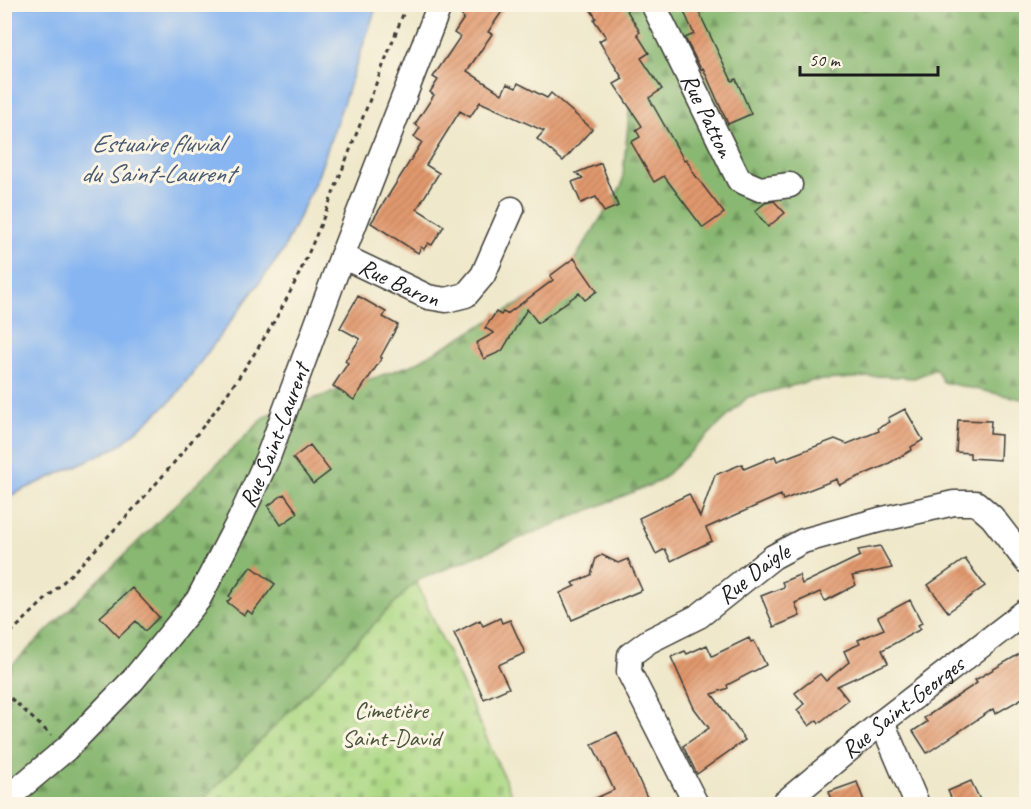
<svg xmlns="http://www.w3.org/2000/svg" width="1031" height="809" font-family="Caveat,sans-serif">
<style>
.forest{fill:url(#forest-firs);stroke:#526a47;stroke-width:1.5}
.cemetery{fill:url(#cemetery-stones);stroke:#647a50;stroke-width:1.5}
.water{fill:#86b5f1;stroke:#516886;stroke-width:1.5}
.building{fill:url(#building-hatch)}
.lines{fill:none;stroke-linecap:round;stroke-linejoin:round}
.minor-casing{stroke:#3c3b36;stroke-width:27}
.path{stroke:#3c3b36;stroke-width:3;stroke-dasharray:4.5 4.5;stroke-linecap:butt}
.minor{stroke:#fff;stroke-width:24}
.labels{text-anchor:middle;stroke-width:6;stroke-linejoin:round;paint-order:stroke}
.street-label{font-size:24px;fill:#1c1c1c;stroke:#fcf5e5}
.park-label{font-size:24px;fill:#47543b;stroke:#fcf5e5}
.water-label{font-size:26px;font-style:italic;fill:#465971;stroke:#fcf5e5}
</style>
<defs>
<pattern id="forest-firs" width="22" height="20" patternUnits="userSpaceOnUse" patternTransform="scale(1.5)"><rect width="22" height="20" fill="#89b872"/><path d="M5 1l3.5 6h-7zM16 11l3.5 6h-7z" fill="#6f955d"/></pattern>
<pattern id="cemetery-stones" width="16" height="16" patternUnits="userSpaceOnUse" patternTransform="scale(1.5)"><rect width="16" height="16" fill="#acd884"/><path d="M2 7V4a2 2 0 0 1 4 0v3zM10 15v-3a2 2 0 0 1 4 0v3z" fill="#93b971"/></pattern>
<pattern id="building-hatch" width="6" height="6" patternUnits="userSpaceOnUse" patternTransform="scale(1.5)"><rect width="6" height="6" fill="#e1986d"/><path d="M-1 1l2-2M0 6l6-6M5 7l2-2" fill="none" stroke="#c0825e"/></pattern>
</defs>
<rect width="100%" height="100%" fill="#fcf5e5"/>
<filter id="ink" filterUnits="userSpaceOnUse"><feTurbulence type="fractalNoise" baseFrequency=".0167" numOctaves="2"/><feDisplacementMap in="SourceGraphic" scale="12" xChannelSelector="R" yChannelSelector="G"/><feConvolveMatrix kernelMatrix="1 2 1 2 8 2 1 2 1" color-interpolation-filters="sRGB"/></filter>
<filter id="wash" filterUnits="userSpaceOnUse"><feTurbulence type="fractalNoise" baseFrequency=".008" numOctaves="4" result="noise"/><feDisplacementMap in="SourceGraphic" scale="24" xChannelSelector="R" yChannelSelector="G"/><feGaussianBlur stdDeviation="1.35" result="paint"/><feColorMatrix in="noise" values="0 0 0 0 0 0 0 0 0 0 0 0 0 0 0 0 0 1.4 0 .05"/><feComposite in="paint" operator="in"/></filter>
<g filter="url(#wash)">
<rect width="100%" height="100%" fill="#efe8cb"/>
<path class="forest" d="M601,5H1026V400L943,382L936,369L914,378L882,376L811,381L748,397L660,481L416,581L199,804H5V672L267,415L414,364L562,279L622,185L631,94Z"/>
<path class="cemetery" d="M416,581L516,804H199Z"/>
<path class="water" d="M4,5H377L318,176L283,251L173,399L119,446L5,498Z"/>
<g id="blocks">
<path class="building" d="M468,4H507L488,32L492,34L467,71L502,94L507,84L516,88L518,83L547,98L551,93L592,129L563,161L537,139L544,131L480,102L470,117L460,111L426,165L439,173L417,209L444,226L432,245L428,243L424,249L421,247L418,253L371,223L422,142L414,137L420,128L415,124L434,95L430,92L438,80L433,77L460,37L454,33L464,18L461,15Z
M587,4H623L640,32L637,34L649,53L641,58L662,89L649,98L684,160L686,159L695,175L724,213L703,228L664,176L654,182L631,142L640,137L636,130L642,126L614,84L623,79L599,41L606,37L594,20L596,18Z
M695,4L732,81L736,79L751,114L728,124L703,68L701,69L685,38L694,34L681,5Z
M601,163L618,206L604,212L596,197L581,203L572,182L583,178L576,173Z
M774,201L785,213L768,227L755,211L765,203Z
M574,258L597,291L585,300L579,293L538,323L527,309L502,351L484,359L476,343L494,333L485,328L496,312L501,315L503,312L507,314L553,280L550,276Z
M358,296L386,312L383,317L398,325L380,358H382L354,400L333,386L348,363L345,361L360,339L340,328Z
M905,409L923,440L911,447L912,450L884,466L839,485L837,479L783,500L781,495L706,528L712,541L671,561L665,549L656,554L639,518L689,494L700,517L715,475L742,464L744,469L775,456L777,461L835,439L847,444L879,431L878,428L890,422L888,418Z
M958,420L991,421L990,434L1001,435L1000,460L970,458V453L956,452Z
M310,445L330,471L313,484L293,458Z
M284,494L298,513L281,525L268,506Z
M880,546L892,568L852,576L856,585L825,601L820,592L795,603L800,616L774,627L761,596L784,587L782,582L799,575L802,584L860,556L858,550Z
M602,555L618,563L628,559L642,590L572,620L560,593L575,586L573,583L591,575L596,558Z
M965,559L985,586L948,612L928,585Z
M251,566L275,584L252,614L247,610L244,615L227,602L231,598L229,596Z
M132,588L159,617L145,631L136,621L119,637L100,617Z
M910,600L922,623L918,625L921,629L882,650L888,663L837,686L848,700L819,723L817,720L809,726L797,710L804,704L795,693L820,674L826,681L849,662L844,651L860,644L858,640L884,629L878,617Z
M500,618L502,623L510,620L525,653L498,665L509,688L484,699L454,633L480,620L483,626Z
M749,638L751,642L754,641L766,665L727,685L728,688L712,694L745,740L697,774L683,746L709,728L694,708L671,657L685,651L687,654L707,645L712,656Z
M1026,650V696L995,714L993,709L927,753L913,731L927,722L924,718L977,683L975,680Z
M617,732L650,804H583L614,790L592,744Z
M971,781L982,804H954L948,791Z
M857,782L865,804H834L829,792Z"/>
</g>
</g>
<g filter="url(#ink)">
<use href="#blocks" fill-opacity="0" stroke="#3c3b36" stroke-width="1.5"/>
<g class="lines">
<defs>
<g id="minor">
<path id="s1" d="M653,4L739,180L760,189L790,185"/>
<path id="s2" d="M342,256L428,297L446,300L466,295L483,275L512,209"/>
<path d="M882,722L917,804"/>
<path id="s3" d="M4,801L66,749L133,680L198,600L240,519L268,457L342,256L440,4"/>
<path id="s4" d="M696,804L629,672L630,655L649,641L699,616L773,557L803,541L879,520L954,503H976L992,517L1026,561"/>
<path id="s5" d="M783,804L882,722L1026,611"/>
</g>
</defs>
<use href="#minor" class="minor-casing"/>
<path class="path" d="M4,639C103,546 199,447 269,330C299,281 320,227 341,173C363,117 385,61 407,4
M4,692L51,735"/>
<use href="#minor" class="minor"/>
</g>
</g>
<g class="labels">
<g class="street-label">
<text dy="8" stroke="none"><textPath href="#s1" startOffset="124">Rue Patton</textPath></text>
<text dy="8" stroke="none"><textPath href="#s2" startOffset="63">Rue Baron</textPath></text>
<text dy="8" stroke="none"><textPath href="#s3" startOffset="462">Rue Saint-Laurent</textPath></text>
<text dy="8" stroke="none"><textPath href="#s4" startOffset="314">Rue Daigle</textPath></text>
<text dy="8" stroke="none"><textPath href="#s5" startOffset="154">Rue Saint-Georges</textPath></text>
</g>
<g class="park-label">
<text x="391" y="718">Cimetière<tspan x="391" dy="28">Saint-David</tspan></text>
</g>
<g class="water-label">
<text x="157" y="152">Estuaire fluvial<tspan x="157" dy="30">du Saint-Laurent</tspan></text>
</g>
</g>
<rect width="1031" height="809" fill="none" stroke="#fcf5e5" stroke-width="24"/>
<path d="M800 66v9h138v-9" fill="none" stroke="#1c1c1c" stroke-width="3"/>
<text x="809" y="66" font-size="18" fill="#1c1c1c" stroke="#fcf5e5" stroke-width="4.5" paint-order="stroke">50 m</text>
</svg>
